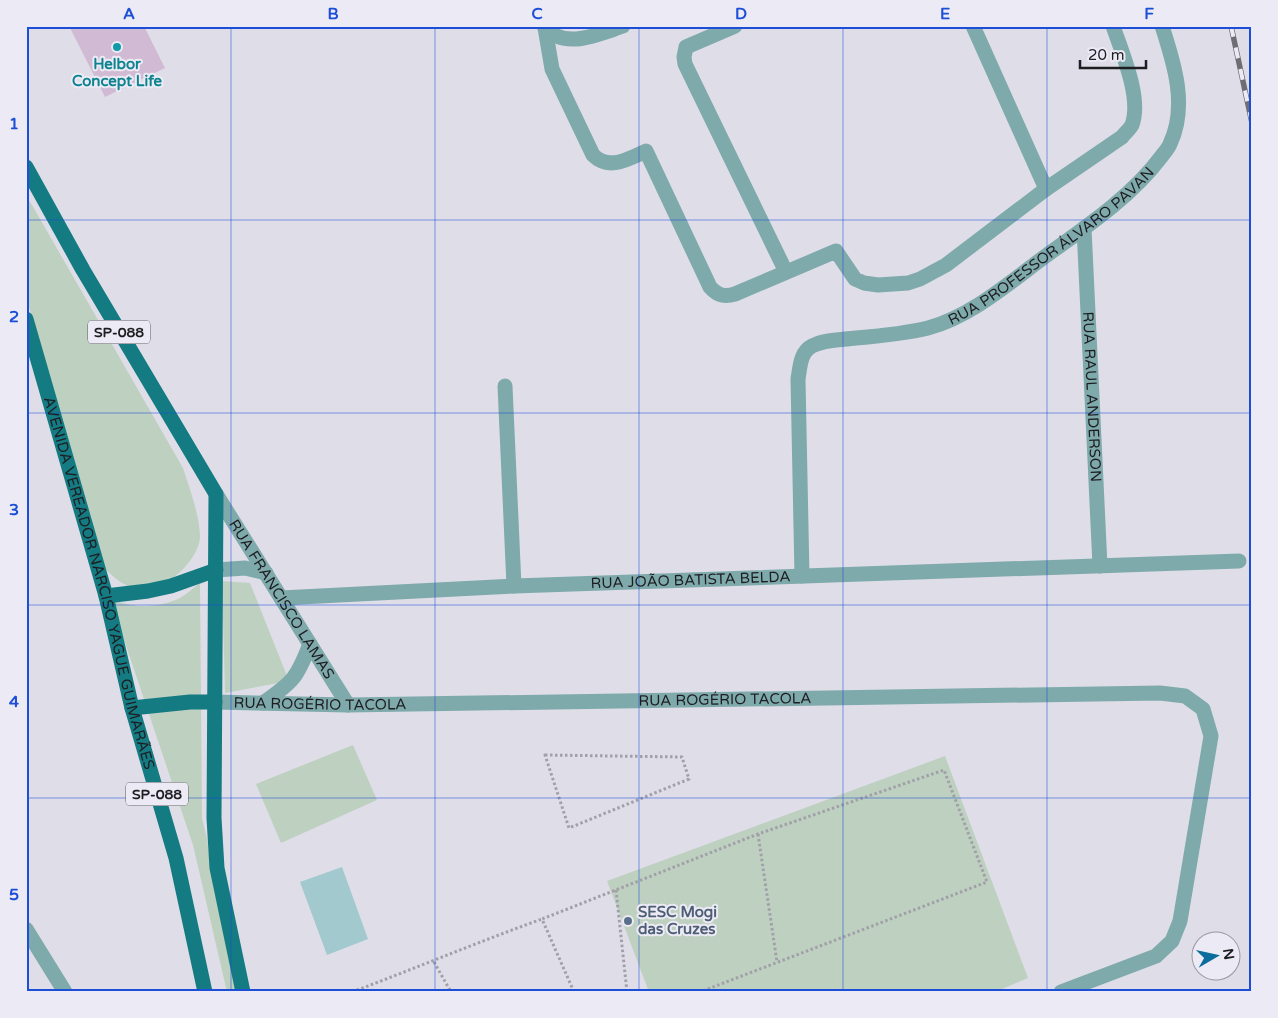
<svg xmlns="http://www.w3.org/2000/svg" width="1278" height="1018" font-family="'Varela Round',sans-serif">
<style>
.green{fill:#bed0c0}
.water{fill:#a2c9ce}
.building{fill:#d1bbd4}
.lines{fill:none;stroke-linecap:round;stroke-linejoin:round}
.path{stroke:#a1a0a8;stroke-width:3;stroke-dasharray:2.5 2.5;stroke-linecap:butt}
.minor{stroke:#7faaac;stroke-width:15}
.major{stroke:#137b81;stroke-width:15}
.rail-casing{stroke:#6d6d73;stroke-width:5.5}
.rail{stroke:#ecebf5;stroke-width:4;stroke-dasharray:11;stroke-linecap:butt}
.grid{fill:none;stroke:#1d4ed8;stroke-width:1;stroke-opacity:0.55}
.culture-dot{fill:#0f9aa8;stroke:#ecebf5;stroke-width:2}
.service-dot{fill:#5c6f8a;stroke:#ecebf5;stroke-width:2}
.labels{text-anchor:middle;stroke-width:4;stroke-linejoin:round;paint-order:stroke}
.shield{fill:#ecebf5;stroke:#5c5c61;stroke-width:1}
.shield-label{font-size:14px;font-weight:bold;fill:#1e1e22}
.culture-label{font-size:15px;font-weight:bold;fill:#0d838f;stroke:#ecebf5}
.street-label{font-size:15px;fill:#1e1e22;stroke:#ecebf5}
.service-label{font-size:15px;font-weight:bold;fill:#4e5e75;stroke:#ecebf5;text-anchor:start}
.neatline{fill:none;stroke:#1d4ed8;stroke-width:2}
.grid-label{font-size:16px;text-anchor:middle;font-weight:bold;fill:#1d4ed8}
</style>
<rect width="100%" height="100%" fill="#dfdee8"/>
<path class="green" d="M26,197L32,205L183,468C190,490 199,513 200,536C200,556 175,581 157,587C152,589 140,589 134,588C120,585 110,573 100,564L26,296Z
M222,581L250,583L289,681L225,693Z
M200,583L202,818L207,839L214,889L237,992H227L193,845L110,598C130,609 157,608 178,599C186,595 193,588 200,583Z
M353,745L377,800L281,843L256,784Z
M945,756L1028,978L995,992H649L607,881Z"/>
<path class="water" d="M342,867L368,939L327,955L300,882Z"/>
<path class="building" d="M69,26H144L165,68L105,97Z"/>
<g class="lines">
<path class="path" d="M545,755L682,757L689,779L569,828Z
M758,834L777,962
M616,890L627,992
M434,962L451,992
M352,992C416,968 478,942 542,919
M574,992L542,919L758,834L944,770L987,882L700,992"/>
<g class="minor">
<path d="M544,26C563,51 599,34 623,26"/>
<path d="M735,26L686,47L684,57L685,64L786,272"/>
<path d="M545,28L552,69L593,155C609,171 628,159 646,151L710,287C718,296 725,297 735,294L836,251L855,279L864,283L878,285L908,283L920,279L946,265L1046,189L973,26"/>
<path d="M1046,189L1122,137C1125,133 1130,129 1132,125C1142,98 1122,53 1113,26"/>
<path id="s1" d="M1084,228L1100,566"/>
<path d="M505,386L514,586"/>
<path id="s2" d="M216,494L348,705"/>
<path d="M216,570L245,568L266,573"/>
<path id="s3" d="M802,576L798,379C800,368 800,352 812,346C825,339 842,340 856,338C880,336 904,334 928,328C972,316 1010,282 1047,255C1086,227 1132,196 1161,157C1164,153 1168,149 1170,144C1188,106 1174,63 1162,26"/>
<path id="s4" d="M281,598L514,586L1239,561"/>
<path id="s5" d="M215,702L348,705L1160,693L1185,696L1203,709L1211,736L1180,921L1172,941L1156,956L1061,992"/>
<path d="M263,703C293,682 297,678 310,644"/>
<path d="M26,929L65,992"/>
</g>
<g class="major">
<path d="M26,167L83,270L216,494L214,818L217,868L243,992"/>
<path id="s6" d="M26,319L106,596L132,708L176,858L205,992"/>
<path d="M106,596L148,591L171,586L216,570"/>
<path d="M132,708L190,702H215"/>
</g>
<defs>
<path id="rail" d="M1231,26L1252,123"/>
</defs>
<use href="#rail" class="rail-casing"/>
<use href="#rail" class="rail"/>
</g>
<path class="grid" d="M231,26V992M435,26V992M639,26V992M843,26V992M1047,26V992M26,220H1252M26,413H1252M26,605H1252M26,798H1252"/>
<circle class="culture-dot" cx="117" cy="47" r="5"/>
<circle class="service-dot" cx="628" cy="921" r="5"/>
<g class="labels">
<g class="shield">
<rect x="88" y="320.5" width="62" height="23" rx="4"/>
<rect x="126" y="782.5" width="62" height="23" rx="4"/>
</g>
<g class="shield-label">
<text x="119" y="337">SP-088</text>
<text x="157" y="799">SP-088</text>
</g>
<g class="culture-label">
<text x="117" y="69">Helbor<tspan x="117" dy="17">Concept Life</tspan></text>
</g>
<g class="street-label">
<text dy="5" stroke="none"><textPath href="#s3" startOffset="501">RUA PROFESSOR ÁLVARO PAVAN</textPath></text>
<text dy="5" stroke="none"><textPath href="#s1" startOffset="169">RUA RAUL ANDERSON</textPath></text>
<text dy="5" stroke="none"><textPath href="#s4" startOffset="410">RUA JOÃO BATISTA BELDA</textPath></text>
<text dy="5" stroke="none"><textPath href="#s6" startOffset="274">AVENIDA VEREADOR NARCISO YAGUE GUIMARÃES</textPath></text>
<text dy="5" stroke="none"><textPath href="#s2" startOffset="124">RUA FRANCISCO LAMAS</textPath></text>
<text dy="5" stroke="none"><textPath href="#s5" startOffset="510">RUA ROGÉRIO TACOLA</textPath></text>
<text dy="5" stroke="none"><textPath href="#s5" startOffset="105">RUA ROGÉRIO TACOLA</textPath></text>
</g>
<g class="service-label">
<text x="638" y="917">SESC Mogi<tspan x="638" dy="17">das Cruzes</tspan></text>
</g>
</g>
<rect width="1278" height="1018" fill="none" stroke="#ecebf5" stroke-width="55"/>
<g transform="translate(1216 956) rotate(81)"><circle r="24" fill="#ecebf5" stroke="#9a99a1"/>
<path d="M0-4L9 19L0 12L-9 19Z" fill="#0a6d9b"/>
<text y="-8" font-size="14" font-weight="bold" text-anchor="middle" fill="#1e1e22">N</text>
</g>
<path d="M1080 60v8h66v-8" fill="none" stroke="#1e1e22" stroke-width="2.5"/>
<text x="1088" y="60" font-size="15" fill="#1e1e22" stroke="#ecebf5" stroke-width="4" paint-order="stroke">20 m</text>
<rect x="28" y="28" width="1222" height="962" class="neatline"/>
<g class="grid-label">
<text x="129" y="19">A</text>
<text x="333" y="19">B</text>
<text x="537" y="19">C</text>
<text x="741" y="19">D</text>
<text x="945" y="19">E</text>
<text x="1149" y="19">F</text>
<text x="14" y="129">1</text>
<text x="14" y="322">2</text>
<text x="14" y="515">3</text>
<text x="14" y="707">4</text>
<text x="14" y="900">5</text>
</g>
</svg>
